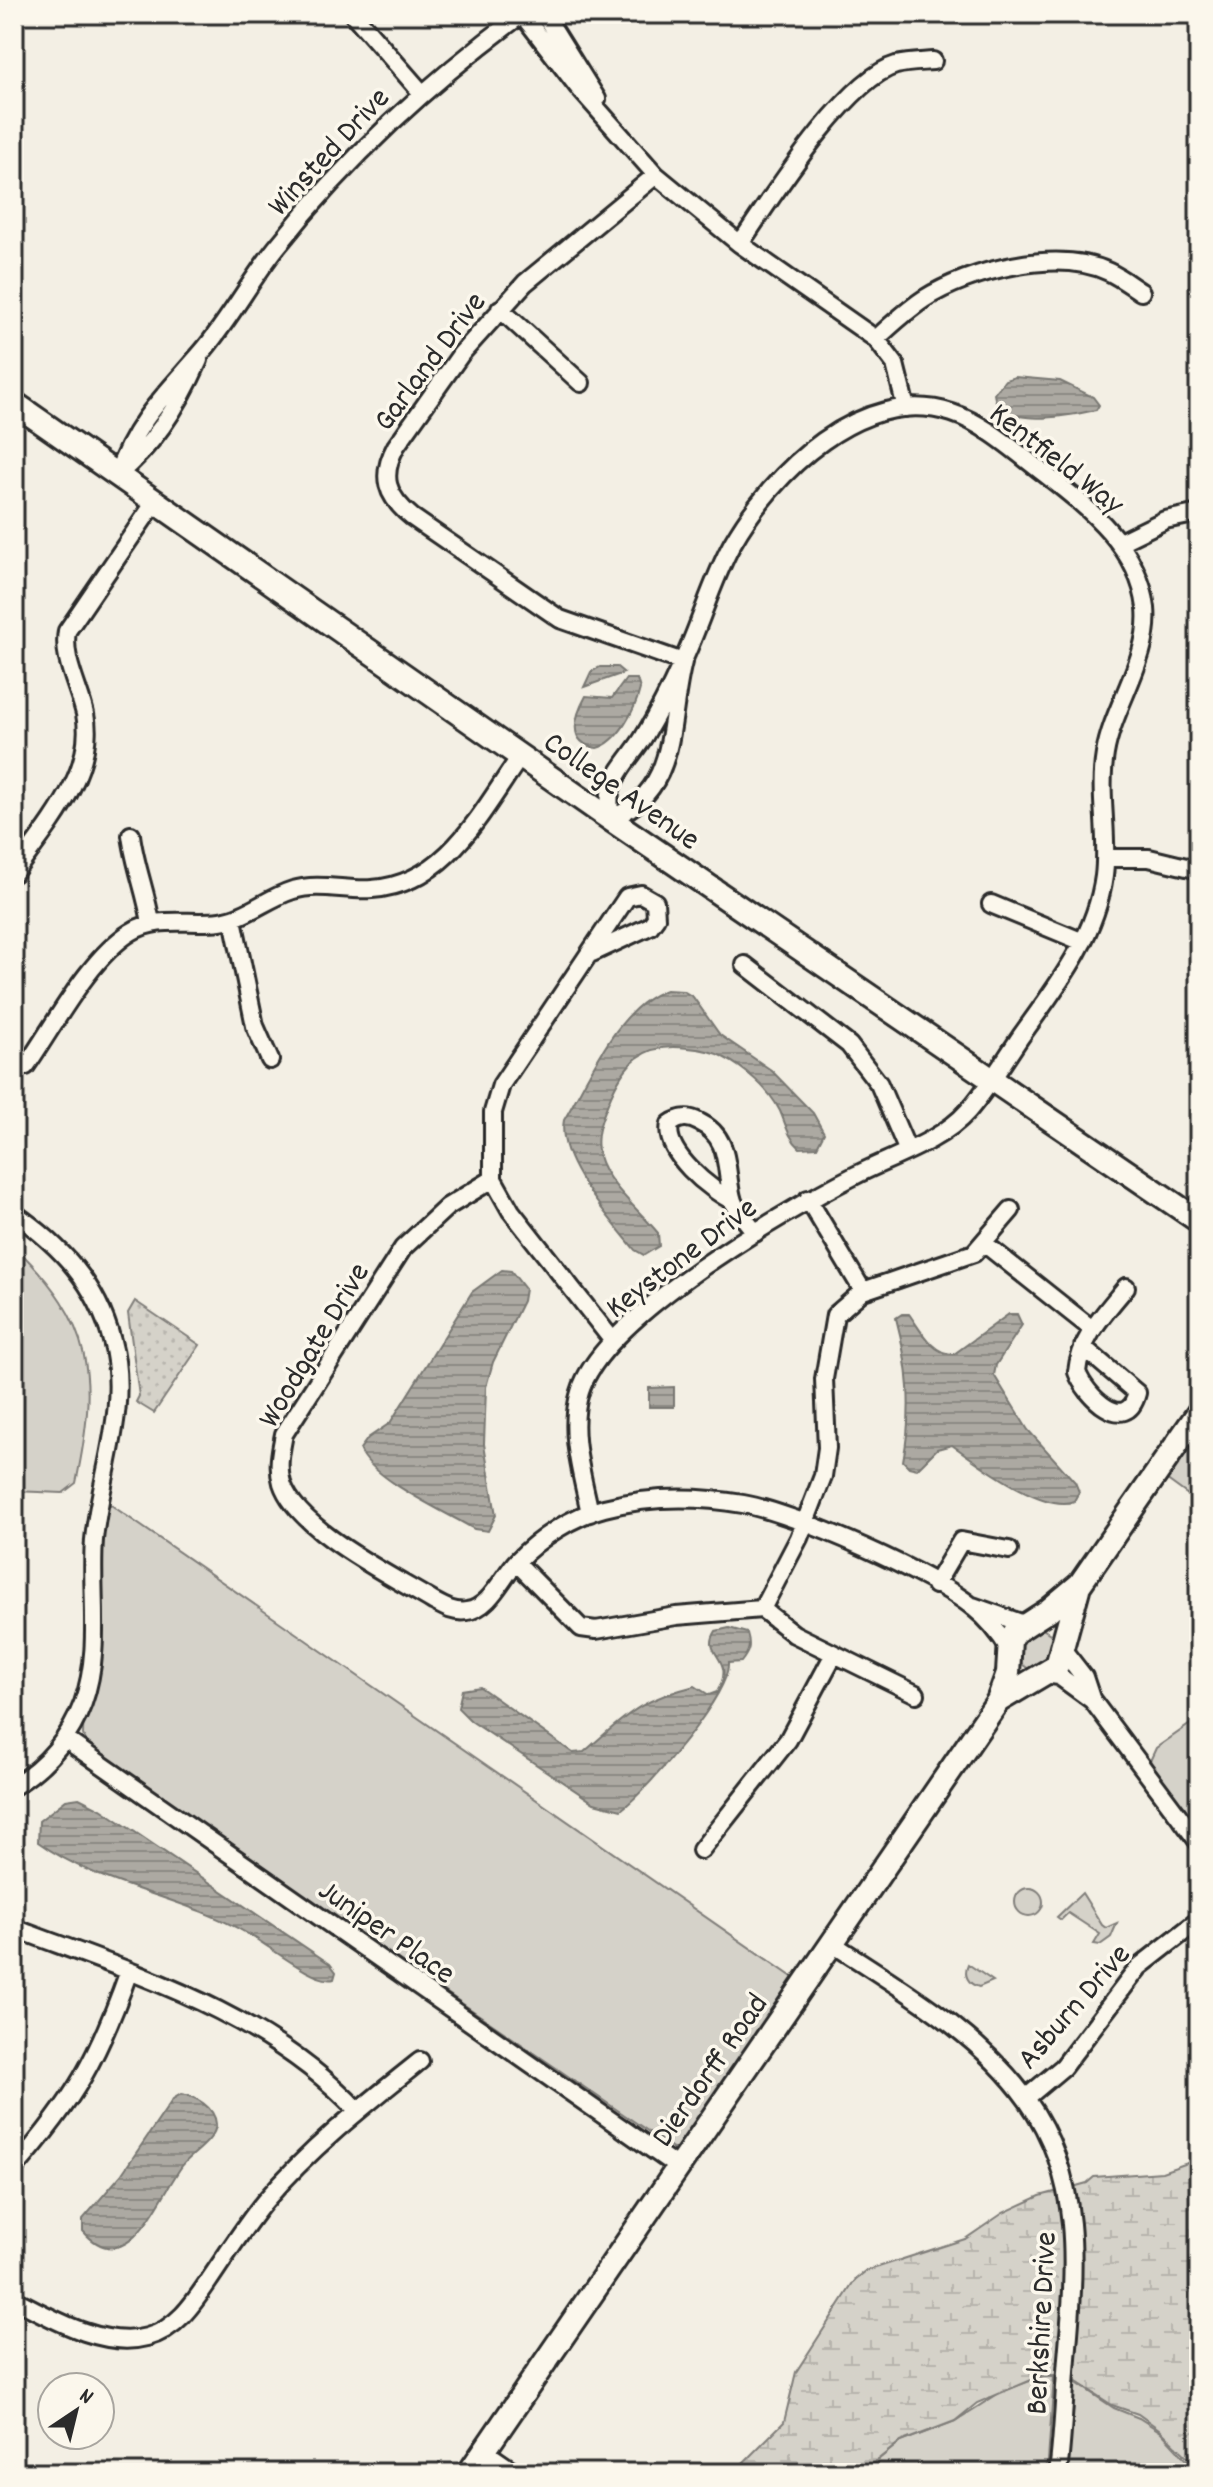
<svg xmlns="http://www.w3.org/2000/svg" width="1213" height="2487" font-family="Dekko,sans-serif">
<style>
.green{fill:#d5d2c9;stroke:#807e7a;stroke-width:2}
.wetland{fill:url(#wetland-marsh);stroke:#807e7a;stroke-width:2}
.park{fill:url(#park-dots);stroke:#807e7a;stroke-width:2}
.water{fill:url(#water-rules);stroke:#787772;stroke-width:2}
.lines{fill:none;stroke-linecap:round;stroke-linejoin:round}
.street-casing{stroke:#2b2b2b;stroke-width:22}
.secondary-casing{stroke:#2b2b2b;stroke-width:28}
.street{stroke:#fbf7ec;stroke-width:16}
.secondary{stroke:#fbf7ec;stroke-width:22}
.labels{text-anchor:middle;stroke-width:7;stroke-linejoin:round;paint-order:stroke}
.street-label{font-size:32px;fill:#2b2b2b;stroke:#fbf7ec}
</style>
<defs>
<pattern id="wetland-marsh" width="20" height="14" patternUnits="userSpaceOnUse" patternTransform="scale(2)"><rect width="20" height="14" fill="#d5d2c9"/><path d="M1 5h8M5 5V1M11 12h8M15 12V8" fill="none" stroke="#b7b4ad"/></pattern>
<pattern id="park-dots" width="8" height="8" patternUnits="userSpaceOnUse" patternTransform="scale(2)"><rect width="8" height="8" fill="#d5d2c9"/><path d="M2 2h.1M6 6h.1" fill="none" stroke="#b7b4ad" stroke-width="1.8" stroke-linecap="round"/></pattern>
<pattern id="water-rules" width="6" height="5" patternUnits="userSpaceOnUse" patternTransform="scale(2)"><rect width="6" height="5" fill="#aca9a2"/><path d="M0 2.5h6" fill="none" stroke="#8c8a84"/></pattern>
</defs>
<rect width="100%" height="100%" fill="#f3efe4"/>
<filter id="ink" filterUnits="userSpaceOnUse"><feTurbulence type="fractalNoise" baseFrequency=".0125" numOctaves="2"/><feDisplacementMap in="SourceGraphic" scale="16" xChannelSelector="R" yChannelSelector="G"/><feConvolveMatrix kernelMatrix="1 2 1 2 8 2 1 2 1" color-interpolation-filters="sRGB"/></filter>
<g filter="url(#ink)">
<path class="green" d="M14,1246C95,1324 98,1377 76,1483L63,1493L14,1491Z
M1199,1423V1503L1162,1476Z
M98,1496L798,1981L677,2151L90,1748L83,1735L84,1700Z
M1037,1625L1056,1638L1058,1653L1030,1670L1019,1662L1014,1642Z
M1199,1718V1831L1150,1761L1156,1748Z
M1015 1902a14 14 0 1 1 28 0a14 14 0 1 1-28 0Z
M1082,1893L1102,1925L1106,1928L1117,1923L1111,1937L1100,1945L1094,1944L1100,1934L1068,1913L1061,1920L1057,1917Z
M968,1964L993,1981L979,1987C968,1984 963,1975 968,1964Z
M1043,2376H1054L1048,2461L1042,2473H862L900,2442L955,2421L1001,2392Z
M1072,2380L1114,2408L1139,2418L1161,2432L1199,2473H1067Z"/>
<path class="wetland" d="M1199,2159V2468L1159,2429L1138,2414L1112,2405L1066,2375H1043L977,2403L955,2421L900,2442L861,2473H733L784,2422L796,2372L856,2279L866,2271L965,2239L1003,2213L1040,2196L1087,2183L1094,2177L1162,2172Z"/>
<path class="park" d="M135,1301L200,1345L154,1413L136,1402L139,1396L128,1313Z"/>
<path class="water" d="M1015,377L1060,381L1093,397L1099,405L1096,410C1073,415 998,431 994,394L1005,380Z
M600,667H617L624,673L584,687L591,672Z
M626,679H637L640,689C635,710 619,742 597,748C566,743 575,716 586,696L612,698Z
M666,990L683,991L693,997L720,1035L771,1070L813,1113L824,1133L817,1147L800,1148C788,1137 786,1125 780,1111C769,1089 745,1068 723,1057C713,1051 700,1049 688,1048C643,1042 624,1062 608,1103C601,1121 594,1136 599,1156C606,1183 640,1211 658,1233L659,1246L644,1255L635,1250C610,1218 556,1161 564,1120C589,1078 618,1006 666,990Z
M502,1270L511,1271L525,1289L523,1301L493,1362L486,1387L484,1444L496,1515L488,1531L474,1529C446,1512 371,1479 360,1449L368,1438L390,1423L472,1292Z
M902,1314H909C920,1329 932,1355 954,1354L1009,1314H1017L1022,1325L996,1365L994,1375L1028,1430L1075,1482L1079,1492L1074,1501C1044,1514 978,1463 952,1445L937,1449L917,1469L909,1467L903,1461C913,1410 909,1367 896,1318Z
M674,1387V1407H649V1388Z
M729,1628L747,1633C751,1646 749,1652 741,1662L728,1663C731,1693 649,1789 621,1810L594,1803L471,1721L458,1708L462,1690L480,1687L573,1753L584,1752C627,1715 638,1700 695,1686L709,1695L717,1692C738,1657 700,1656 716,1631Z
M79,1798L101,1809L330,1964L336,1972L334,1979C316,1985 267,1944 248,1934C182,1895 101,1888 38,1842L39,1821L66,1800Z
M181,2094C195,2096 215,2107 216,2124C216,2140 191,2154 182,2166C158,2199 128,2283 83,2231V2219L121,2175L173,2099Z"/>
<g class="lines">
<defs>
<path id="street" d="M353,14L421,92
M544,14L597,99
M656,175L525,283L461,354L396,446C380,476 386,496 412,517L560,619L683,662
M740,244C770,200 846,79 896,65C908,62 921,62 933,61
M500,309L581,383
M876,339C891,325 906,311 924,299C969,270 1058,248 1109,272C1120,277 1130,285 1141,292
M118,474C154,445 180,403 199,360
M117,475C135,421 167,393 202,352C230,319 250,281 276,248C348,157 429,83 522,14L578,87L656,175L740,244L876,339L895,364L906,408
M1120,542L1165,520L1199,513
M131,835C135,866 146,892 151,923
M1106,858H1149L1199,870
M14,873C45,829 97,772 85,714C79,687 62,659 67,631L155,502
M991,904L1083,942
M233,919L255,1026L270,1060
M592,953L650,926L656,918L655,902L641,894L627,897L501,1085L493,1112V1179L511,1211L613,1341
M745,965L849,1045L879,1084L907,1149
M26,1066C54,1026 89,958 131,932C158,915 189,925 220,921C246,918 267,898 293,890C319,882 345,891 372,889C447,884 481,812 520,757
M493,1179L447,1207L403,1248L284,1434C281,1450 277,1466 282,1483C297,1530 392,1576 433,1601C444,1607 454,1613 467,1611C490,1608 502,1577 517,1561C539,1538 573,1516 604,1508C650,1496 697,1496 743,1504C795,1513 933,1574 974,1608C988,1619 1000,1634 1009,1649
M808,1199L863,1291
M733,1201C710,1190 663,1152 670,1124C680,1117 688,1116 699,1122C733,1138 724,1173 733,1201C737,1212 749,1223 755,1233
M14,1213C61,1246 97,1284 112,1341C130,1406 100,1475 94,1540C90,1594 102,1650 83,1703C70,1738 46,1766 14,1786
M985,1244L1092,1329
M1083,1347L1137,1393C1126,1436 1085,1395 1077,1372C1080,1338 1105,1313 1126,1287
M590,1513C582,1474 568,1431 580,1392C601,1318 785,1211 854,1176C891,1157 941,1142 968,1111C988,1088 1004,1061 1021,1036C1056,987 1096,937 1104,876C1109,835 1098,794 1105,754C1113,705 1151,658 1146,608C1139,548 1090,509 1045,474C1017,453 986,424 952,413C862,384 772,473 732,544C711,583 700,626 681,665C670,690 657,715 643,738C634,753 616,771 611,789C608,797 610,810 610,819C680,790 667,724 683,662
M516,1562L581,1628L596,1630L676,1616L762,1609L799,1538L823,1476L827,1448L824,1379L835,1315L863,1291L974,1253L1011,1210
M935,1585L961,1541L1009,1550
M973,1606L1024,1624
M762,1609L794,1634L916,1694
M1063,1650L1084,1677L1091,1698
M1043,1674L1059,1676L1092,1700L1199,1843
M65,1739L679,2168
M701,1850L788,1740L834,1654
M14,1928C136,1974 266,2013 358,2111
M833,1944C900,1988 979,2033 1027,2100C1083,2179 1075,2266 1067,2358C1064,2396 1063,2435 1058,2473
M1026,2098L1063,2067L1139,1967L1199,1920
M14,2169C75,2099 98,2059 129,1971
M14,2299C51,2318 103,2349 147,2337C178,2329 195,2301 212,2276C229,2251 246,2224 265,2201C310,2148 366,2104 420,2061
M484,2451L516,2473"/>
<path id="secondary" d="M14,403L610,819L1199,1221
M998,1701L1057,1666L1078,1589
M469,2473L998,1701L1008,1673L1010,1640L1015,1632L1049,1610L1080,1584L1199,1412"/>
</defs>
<use href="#street" class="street-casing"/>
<use href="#secondary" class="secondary-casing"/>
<use href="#street" class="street"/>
<use href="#secondary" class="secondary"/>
</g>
</g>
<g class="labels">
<g class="street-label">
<text transform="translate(327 150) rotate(-47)" y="11">Winsted Drive</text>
<text transform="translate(428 360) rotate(-53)" y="11">Garland Drive</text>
<text transform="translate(1058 457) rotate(38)" y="11">Kentfield Way</text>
<text transform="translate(623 789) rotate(35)" y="11">College Avenue</text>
<text transform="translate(680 1256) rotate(-37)" y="11">Keystone Drive</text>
<text transform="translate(312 1344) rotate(-59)" y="11">Woodgate Drive</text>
<text transform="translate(388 1930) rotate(35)" y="11">Juniper Place</text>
<text transform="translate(1072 2005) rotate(-49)" y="11">Asburn Drive</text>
<text transform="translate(708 2069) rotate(-55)" y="11">Dierdorff Road</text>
<text transform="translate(1039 2323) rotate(-87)" y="11">Berkshire Drive</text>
</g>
</g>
<rect width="1213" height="2487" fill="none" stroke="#fbf7ec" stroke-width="48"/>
<rect x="24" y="24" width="1165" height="2439" fill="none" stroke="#2b2b2b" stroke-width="3" filter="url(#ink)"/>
<g transform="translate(76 2411) rotate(35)"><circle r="38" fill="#fbf7ec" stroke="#a8a59f" stroke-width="2"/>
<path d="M0-6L14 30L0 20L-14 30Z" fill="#2b2b2b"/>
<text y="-12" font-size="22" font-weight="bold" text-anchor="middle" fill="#2b2b2b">N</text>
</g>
</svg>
